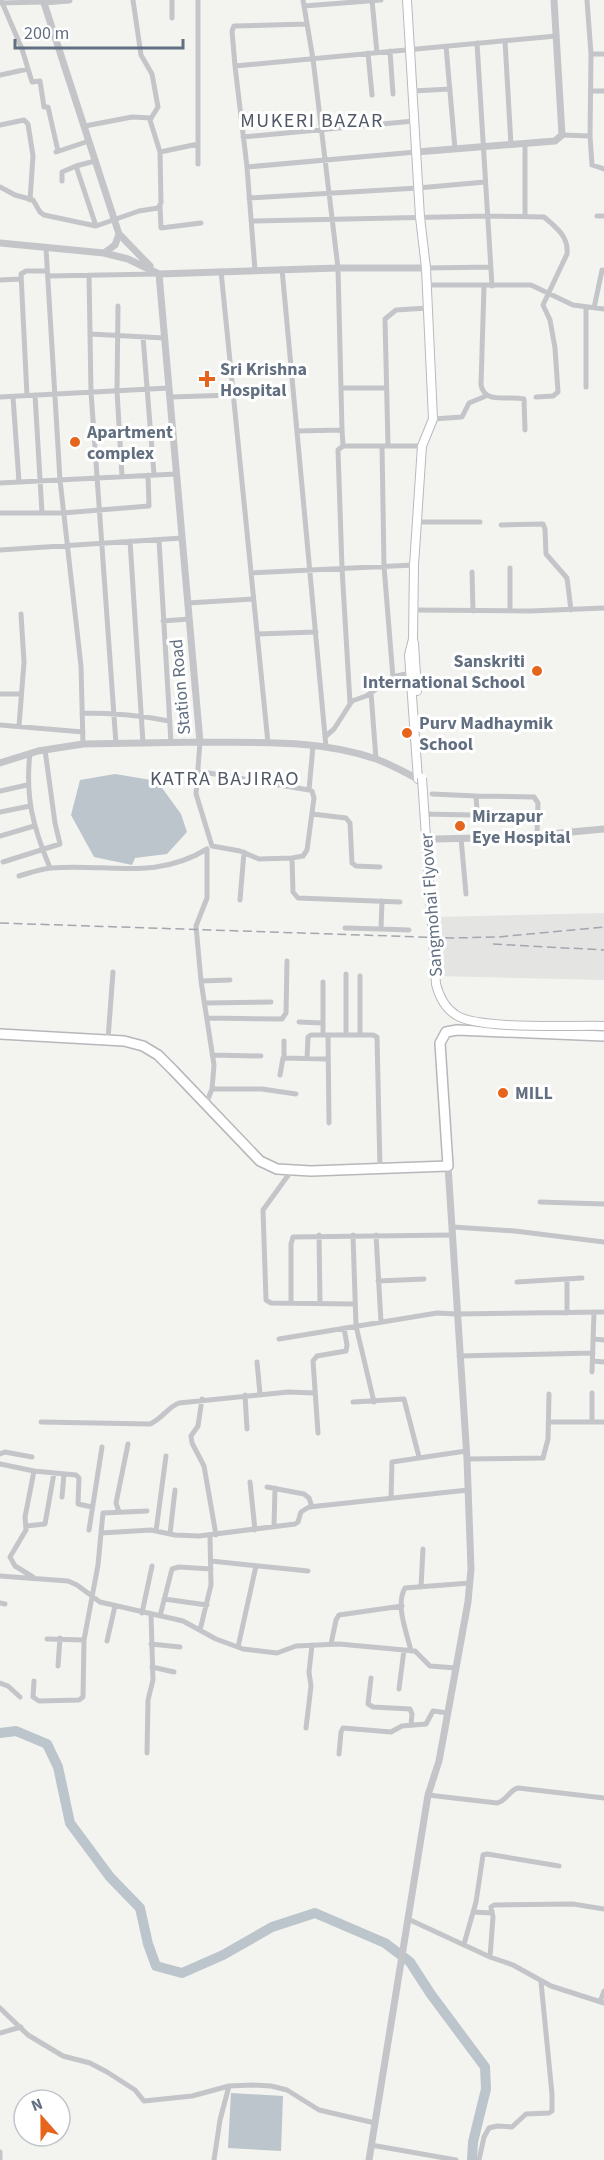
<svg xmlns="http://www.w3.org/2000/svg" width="604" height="2160" font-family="'Source Sans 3',sans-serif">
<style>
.built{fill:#e4e4e3}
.water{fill:#bbc5cb}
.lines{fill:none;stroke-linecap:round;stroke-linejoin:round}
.river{stroke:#bbc5cb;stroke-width:10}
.secondary-casing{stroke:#b7babf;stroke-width:10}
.trunk-casing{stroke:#b5b7ba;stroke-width:12}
.minor{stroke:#c3c5c9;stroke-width:5}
.tertiary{stroke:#c3c5c9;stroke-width:7}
.secondary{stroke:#fff;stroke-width:8}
.trunk{stroke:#fff;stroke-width:9}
.rail{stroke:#a3a7ad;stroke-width:1.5;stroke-dasharray:9 4.5;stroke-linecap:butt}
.secondary-bridge-casing{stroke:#b7babf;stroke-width:10;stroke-linecap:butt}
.secondary-bridge{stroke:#fff;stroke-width:8}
.poi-dot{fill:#e6651d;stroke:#fff;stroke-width:2}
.labels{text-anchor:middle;stroke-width:6;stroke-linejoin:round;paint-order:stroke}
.poi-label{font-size:18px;font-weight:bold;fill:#626f81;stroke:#fff;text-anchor:start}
.street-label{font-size:18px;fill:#626f81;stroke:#fff}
.neighbourhood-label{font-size:20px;letter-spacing:1.5px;fill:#505966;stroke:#fff}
</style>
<rect width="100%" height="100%" fill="#f3f4ef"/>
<path class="built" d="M604,913V980L437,976L434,917Z"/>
<path class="water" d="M115,774L157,781L181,814L187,832L167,854L135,858L132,865L94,857L71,815L80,780Z
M231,2093L283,2096L281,2151L228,2148Z"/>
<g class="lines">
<path class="river" d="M0,1733L16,1731L47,1744L58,1767L70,1823L110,1877L140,1908L148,1944L156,1966L182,1973L223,1955L272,1927L315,1913L385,1943L410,1962L430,1993L485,2067L486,2089L473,2142L472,2160"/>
<defs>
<path id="secondary" d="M407,0L420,217L426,268L433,419L422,446L414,565L413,639L409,655L418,779
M414,643L417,691"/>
<path id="trunk" d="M0,1034L124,1041L143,1046L158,1055L173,1070L260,1161L277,1169L311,1171L448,1166L440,1043L446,1032L457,1030L604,1036"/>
</defs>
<use href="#secondary" class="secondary-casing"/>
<use href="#trunk" class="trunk-casing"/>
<path class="minor" d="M1,0L22,49L32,82L40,81L44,107H48L58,151
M133,0L141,55L152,74L158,107L150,120L160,152
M172,0V18
M372,0L377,53
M587,0L591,54L590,136
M0,3L44,2
M304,6L381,0
M505,41L511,145
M477,43L492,286
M446,46L455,149
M390,51L393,94
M368,53L372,95
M591,54H604
M235,66L232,31L234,26L307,24
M0,75L28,69
M413,91L450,89
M591,91H604
M0,125L24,120L28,124L33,156L30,200
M85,126L132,117L151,118
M562,135L590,136L592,165L604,169
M243,137L414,121
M525,144V216
M56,152L89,141
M95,161L76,166L96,226
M198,164V0
M247,167L416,152
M62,181V172L76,166
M0,187L15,195L33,200L40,212L44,215L96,226L139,211L158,208L161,203L160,152L198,144
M249,198L418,188L485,182
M160,206L161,228L201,223
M597,216H604
M251,221L487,216L544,217C556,227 569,237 567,254L543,305L550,320L555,348L558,392L553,396L536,397
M46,248L60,480L81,666L83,744
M426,268L491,267
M282,269L326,747
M255,270L247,167L235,66L556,36
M221,271L268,743
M89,275L91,392L116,744
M48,276L157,274
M0,280L20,279
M427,285H531L573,305L604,309
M484,286L481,385C485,405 508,395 524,399L525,430
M118,306L117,391L122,476
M586,307V387
M594,308L602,270
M90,334L164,338
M143,337L154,475
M341,388H386
M35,395L42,513
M27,396L21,274L26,271H47
M0,397L169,388
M13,397L19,482
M170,397L234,395
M433,419L462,417L469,403L486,396
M342,430L343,446
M297,431L342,430L338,268L313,59L303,0
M382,446L384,566L393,678
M388,446L385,319L396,310L428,308
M0,483L176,474
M0,513H63L149,506L148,475
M417,522H480
M501,525L543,524L545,529L546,554L567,578L571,610
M159,540L171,743
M130,541L143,743
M0,550L182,538
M510,568V611
M472,572L473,611
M251,573L414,565
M188,603L253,599
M413,610L530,611L604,608
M163,621L189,619
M258,634L316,632
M371,693L376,759
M0,694H21
M350,703L342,568L338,450L343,446H422
M82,713C112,713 140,715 169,721
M0,725L83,732
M19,726L24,662L21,614
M326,736L334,729L352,701L366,696L396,676L411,673
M200,742L196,794L212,846L240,851L259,859L292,858L303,856L307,850L314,798L312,791L309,790
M30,753C25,797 33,827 50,868
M197,771L309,790L313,746
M0,791L27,785
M432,794L476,796
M0,812L30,806
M312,814L346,818L350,823L352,863L356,866L380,867
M422,814L474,815L477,810L476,796L534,797L538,803L537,835
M0,836L34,826
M461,838L466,894
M292,858L293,892L298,898L400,902
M3,862L60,844L55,823L45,750
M19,876C29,873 40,869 51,868C106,863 155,881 207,849
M240,900L244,852
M382,901L381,929L409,930
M345,928L381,929
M201,981L230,980
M323,982V1035
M206,1003L271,1002
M207,1018L282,1019L286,1013L287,961
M299,1022L323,1023
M328,1035L329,1123
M346,1035V974
M360,1035V976
M108,1039L113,972
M212,1055L261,1056
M284,1058V1041
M307,1059L308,1037L311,1035H373L377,1037L380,1169
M280,1075L283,1058L328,1059
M212,1089H262L296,1094
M206,1104L212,1089L214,1065L201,981L196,926L207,898V850
M292,1170L263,1210L266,1300L271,1303L355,1304
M540,1202L604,1204
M453,1227L515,1231L604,1242
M319,1235L320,1303
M353,1235L356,1326L374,1402
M376,1235L381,1322
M567,1279V1313
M378,1281L424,1279
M517,1282L582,1278
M291,1303V1244L293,1237L453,1235
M279,1339L437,1313L456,1314L604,1312
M593,1339L604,1340
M459,1356L593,1353
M593,1361L604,1362
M257,1362L260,1394
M592,1372L594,1312
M245,1395L247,1429
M202,1399L198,1426L191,1436L192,1443L204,1466L216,1535
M353,1402L404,1399L419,1457
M41,1422L150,1424C162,1419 168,1407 179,1403L288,1392L315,1393
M549,1422H604
M592,1422V1393
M318,1433L313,1361L317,1356L346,1351L347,1345L344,1328
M0,1454L5,1452L32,1457
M467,1459L543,1458L548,1439L549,1394
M0,1464L34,1471L76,1475L79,1478L78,1504L92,1507
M250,1482L255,1530
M267,1487L304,1494L309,1498L312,1507
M62,1497L64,1474
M391,1498L392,1462L466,1451
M119,1512L116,1503L128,1444
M26,1526L45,1524L54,1473
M274,1527L275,1488
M89,1530L102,1447
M156,1531L166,1456
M101,1533L103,1513L147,1511
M170,1534L175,1490
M211,1561L308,1571
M0,1576L68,1581L77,1585L100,1602L183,1621L216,1639L243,1649L277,1653L296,1646L339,1644L415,1651L430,1666L456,1668
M33,1577L15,1566L10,1557L26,1530L25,1517L34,1471
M421,1587L423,1549
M164,1599L207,1605
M0,1603L5,1604
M142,1613L152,1566
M160,1616L172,1569L179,1567L211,1569
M200,1630L211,1585L210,1536
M47,1639L84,1640
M107,1641L115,1606
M151,1644L180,1647
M331,1644L336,1620L339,1615L402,1606
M238,1647L256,1566
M411,1651C407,1633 395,1605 405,1588L470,1583
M58,1666L60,1638
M152,1667L174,1672
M371,1678L368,1704L373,1707L410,1709L412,1714L411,1725
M34,1681L33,1697L39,1701L79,1700L83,1697L84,1640L98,1565L101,1533L151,1530L175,1535L199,1536L295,1524L298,1522L301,1512L309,1507L468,1490
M0,1683L8,1686L20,1697
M399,1689L404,1650
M306,1728L311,1686L309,1672L312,1645
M147,1753L148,1700L153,1680L151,1615
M339,1754L341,1732L343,1728L391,1732L402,1726L426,1724L433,1711L448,1713
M428,1795L497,1803C507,1801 509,1790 518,1788L604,1798
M473,1912L492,1913
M408,1919L490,1957L513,1965L551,1986L604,2003
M464,1944L476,1902L483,1855L487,1854L559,1866
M490,1957L493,1917L491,1907L494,1905L573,1904L604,1909
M600,2002L604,1991
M0,2008L28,2035L63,2056L90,2063L107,2072L135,2090L144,2101L192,2096L229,2086L252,2085L271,2086L287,2090L319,2110L375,2123
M0,2033L21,2027
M371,2145L456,2160
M0,2152V2159
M214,2160L220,2120L229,2086
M479,2160L484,2137L489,2128L497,2126L512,2127L526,2114L549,2113L552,2111V2094L541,1982"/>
<path class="tertiary" d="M43,0L119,234L150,266
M44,2L69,0
M416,152L555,141L562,135L554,0
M0,243L104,253L128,259L159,274L338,268H426
M104,253L115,245L119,234
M159,274L200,742C258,743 320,739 376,759C390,764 404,772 418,779L419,781
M0,763L38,751L83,744L200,742
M424,834L425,838L435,839L517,837L604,829
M369,2160L428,1795L439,1761L456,1668L468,1602L471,1569L467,1459L448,1166"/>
<use href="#secondary" class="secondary"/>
<use href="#trunk" class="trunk"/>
<path class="rail" d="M0,923L452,938L498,937L604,927
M493,944L604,950"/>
<defs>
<path id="secondary-bridge" d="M422,778L436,984C439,996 445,1008 456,1015C477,1030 574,1025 604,1026"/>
</defs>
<use href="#secondary-bridge" class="secondary-bridge-casing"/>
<use href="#secondary-bridge" class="secondary-bridge"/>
</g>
<g class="poi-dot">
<path d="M204 370h6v6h6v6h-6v6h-6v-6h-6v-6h6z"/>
<circle cx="75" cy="442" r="6"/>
<circle cx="537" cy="671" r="6"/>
<circle cx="407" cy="733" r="6"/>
<circle cx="460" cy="826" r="6"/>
<circle cx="503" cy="1093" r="6"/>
</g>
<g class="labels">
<g class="poi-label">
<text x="220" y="375">Sri Krishna<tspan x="220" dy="21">Hospital</tspan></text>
<text x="87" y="438">Apartment<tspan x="87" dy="21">complex</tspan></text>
<text x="525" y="667" text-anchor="end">Sanskriti<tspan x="525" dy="21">International School</tspan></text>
<text x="419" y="729">Purv Madhaymik<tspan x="419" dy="21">School</tspan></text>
<text x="472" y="822">Mirzapur<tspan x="472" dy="21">Eye Hospital</tspan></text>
<text x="515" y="1099">MILL</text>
</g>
<g class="street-label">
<text transform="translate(180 687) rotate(-95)" y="6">Station Road</text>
<text transform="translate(431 905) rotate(-94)" y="6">Sangmohai Flyover</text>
</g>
<g class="neighbourhood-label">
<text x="312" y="127">MUKERI BAZAR</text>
<text x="225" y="785">KATRA BAJIRAO</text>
</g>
</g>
<g transform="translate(42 2118) rotate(339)"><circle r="28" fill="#ffffff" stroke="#c0c5cd" stroke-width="1.5"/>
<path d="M0-4.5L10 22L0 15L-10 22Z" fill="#e6651d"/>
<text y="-9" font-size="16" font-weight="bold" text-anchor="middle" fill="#626f81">N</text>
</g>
<path d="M15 39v9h168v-9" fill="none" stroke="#626f81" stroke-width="3"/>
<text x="24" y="39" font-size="18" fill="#626f81" stroke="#ffffff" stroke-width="4.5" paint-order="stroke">200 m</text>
</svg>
